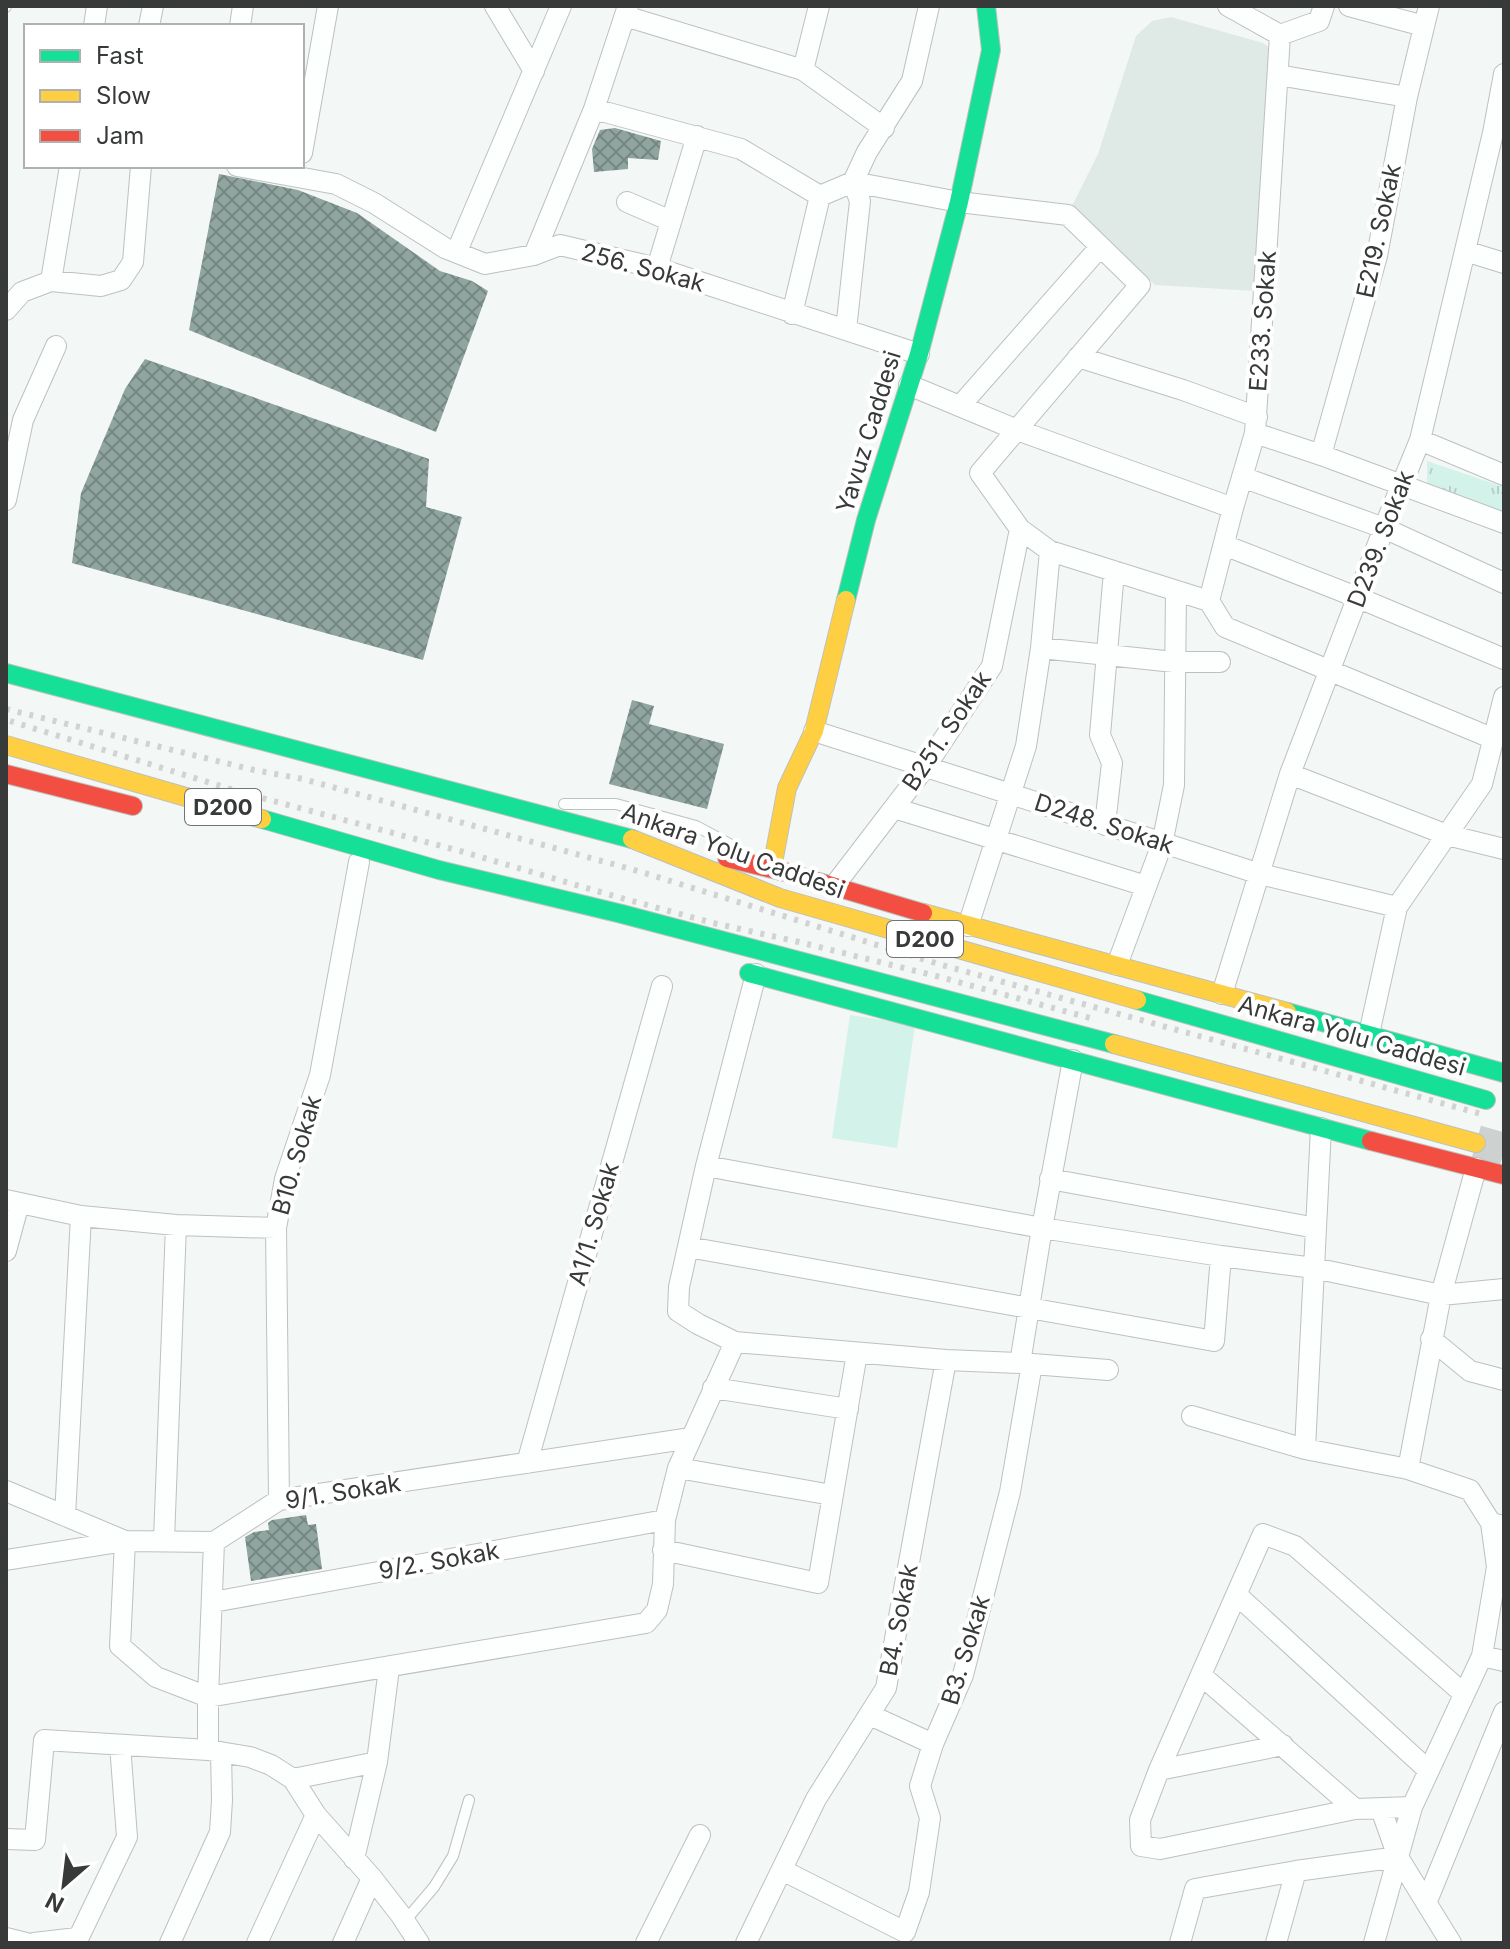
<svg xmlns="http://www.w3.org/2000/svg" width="1510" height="1949" font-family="Inter,sans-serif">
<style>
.built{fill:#dfeae7}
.grass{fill:url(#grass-tufts)}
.park{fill:#d3f2e9}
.building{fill:url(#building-cross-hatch)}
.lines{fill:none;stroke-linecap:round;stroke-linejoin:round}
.highway-tunnel{stroke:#cdd1cf;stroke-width:36;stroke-dasharray:36 18;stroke-linecap:butt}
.lane-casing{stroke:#bdc1bf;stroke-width:12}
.street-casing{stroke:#bdc1bf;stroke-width:22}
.fast-casing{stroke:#bdc1bf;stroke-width:20}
.slow-casing{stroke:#bdc1bf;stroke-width:20}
.jam-casing{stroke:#bdc1bf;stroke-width:20}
.lane{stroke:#fdfefe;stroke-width:10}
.street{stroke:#fdfefe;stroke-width:20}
.fast{stroke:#16e098;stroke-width:18}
.slow{stroke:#ffcf43;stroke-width:18}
.jam{stroke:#f24e42;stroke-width:18}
.rail{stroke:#d1d2d1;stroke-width:6;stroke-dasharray:4 8;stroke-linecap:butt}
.labels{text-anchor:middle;stroke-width:8;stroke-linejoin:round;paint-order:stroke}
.shield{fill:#fff;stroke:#737574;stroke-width:2}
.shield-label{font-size:22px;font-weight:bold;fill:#373a39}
.street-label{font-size:24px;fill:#373a39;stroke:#fff}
</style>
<defs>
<pattern id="grass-tufts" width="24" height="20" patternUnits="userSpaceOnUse" patternTransform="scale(2)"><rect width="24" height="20" fill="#d3f2e9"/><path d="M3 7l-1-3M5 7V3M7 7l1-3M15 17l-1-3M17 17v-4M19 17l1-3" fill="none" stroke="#b6d0c9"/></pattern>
<pattern id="building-cross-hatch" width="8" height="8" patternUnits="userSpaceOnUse" patternTransform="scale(2)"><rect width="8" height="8" fill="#90a5a0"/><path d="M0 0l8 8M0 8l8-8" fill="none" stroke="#768783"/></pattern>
</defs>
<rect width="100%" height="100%" fill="#f3f7f5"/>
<path class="built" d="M1171,17L1263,43L1273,50L1256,291L1155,285L1072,206L1098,154L1136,36L1152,21Z"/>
<path class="grass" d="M1427,461L1504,487V513L1427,488Z"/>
<path class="park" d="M850,1015L915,1025L897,1148L832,1138Z"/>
<path class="building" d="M615,128L661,141L658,160L628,158V169L594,172L592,149L600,130Z
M219,174L298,190L357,213L440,271L472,281L488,291L436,432L189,330Z
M145,359L429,459L426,507L462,517L423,660L72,563L81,493L125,389Z
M632,700L654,706L649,724L724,744L707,809L609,784Z
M306,1515L308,1525L316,1524L322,1569L251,1581L245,1537L254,1532L269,1530L268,1523L272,1520Z"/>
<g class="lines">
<path class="highway-tunnel" d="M1476,1143L1504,1151"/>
<defs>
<path id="lane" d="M6,7V6
M564,804H616L696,826L735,847
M405,1921L434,1887L453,1856L469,1800"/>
<path id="street" d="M495,6L534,71
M1228,6L1280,35
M1349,6L1424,26
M625,16L803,70L884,128
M94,26L97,6
M149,26L153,6
M240,26L243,6
M1280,35L1319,21L1324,6
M803,70L819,6
M1278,75L1407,97
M594,109L741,149L820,196
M302,153L328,6
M237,166L336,184L374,203L445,248L485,264L534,255L560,245L657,268L919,354
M627,202L671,221
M457,251L561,6
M1465,251L1504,263
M534,255L594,109L628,6
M657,268L697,136
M51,281L70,166
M6,310L22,292L51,281L101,286L121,280L133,262L141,166
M792,314L820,196L853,182L867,152L912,81L929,6
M846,330L860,201L853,182
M1078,357L1183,390L1257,417
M909,385L1017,430L1233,508
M960,406L1100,247
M1255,433L1321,455L1504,523
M1420,440L1504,475
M1321,455L1377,256L1407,97L1429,6
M1242,477L1384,528L1504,583
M6,500L23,420L56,346
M1020,529L1050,551L1209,601
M1224,545L1359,598L1504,659
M1209,601L1233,508L1255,433L1280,35
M1209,601L1225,627L1494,739
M1041,648L1174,662H1220
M814,731L1260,874L1397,907
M1290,774L1447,835L1504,849
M894,808L1146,886
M1105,825L1112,763L1100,735L1114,571
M834,886L926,766L992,666L1020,529L980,473L1140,285L1068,215L959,202L853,182
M968,926L1026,746L1041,648L1050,551
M1117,965L1162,844L1174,785L1176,591
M756,974L706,1166L679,1287L678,1311L698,1324L735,1342L946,1360L1020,1363L1108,1370
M1222,994L1290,774L1384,528L1420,440L1493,133L1504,74
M1369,1034L1397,907L1482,784L1504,697
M706,1166L1042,1228L1221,1256L1314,1268L1441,1295L1504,1289
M1050,1179L1316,1228
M6,1200L81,1216L176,1225L276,1228
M688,1247L1214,1341L1221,1256
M6,1251L19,1203
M1431,1339L1470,1371L1504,1380
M1020,1363L1042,1228L1073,1060
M713,1388L848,1409
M1192,1416L1305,1449L1408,1469L1470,1490L1491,1523L1504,1526
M1305,1449L1321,1128
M527,1463L662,986
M678,1468L832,1495
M1408,1469L1441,1295L1476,1168
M6,1491L125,1541L120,1646L156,1677L208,1697L646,1623L657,1610L663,1584L665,1520L678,1468L735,1342
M279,1500L276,1228L285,1179L320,1075L359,862
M65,1516L81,1216
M164,1540L176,1225
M663,1550L818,1583L857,1353
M6,1560L125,1541L214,1542L279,1500L691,1438
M1237,1595L1428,1770
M213,1602L665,1520
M1482,1656L1504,1661
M1202,1676L1355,1809L1412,1807
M870,1715L933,1744
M208,1750V1697L214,1542
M1159,1770L1283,1745
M293,1779L377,1762
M1355,1809L1160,1849L1141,1846L1140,1820L1159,1770L1263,1534L1295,1546L1464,1694
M1381,1809L1398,1857L1451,1943
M6,1839L35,1840L44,1740L208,1750L250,1757L271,1765L293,1779L316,1815L372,1878L400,1914L419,1943
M354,1859L377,1762L389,1668
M782,1870L905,1932L919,1892L930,1818L920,1786L933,1744L963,1675L1010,1492L1032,1364
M1427,1901L1504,1712
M6,1938L26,1943
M34,1943L77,1938
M76,1943L127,1837L120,1745
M170,1943L220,1832L222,1800L221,1752
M257,1943L316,1815
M343,1943L372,1878
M646,1943L700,1835
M746,1943L816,1799L886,1688L946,1360
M1180,1943L1195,1889L1296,1871L1398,1857
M1276,1943L1296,1871
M1374,1943L1412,1807L1482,1656L1497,1567L1491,1523"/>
<path id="fast" d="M846,600L866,520L919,354L959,202L991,50L986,6
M6,673L632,839
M262,819L439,870L622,914L1114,1044
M749,973L1371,1141
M1137,1000L1486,1100
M1287,1012L1504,1073"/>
<path id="slow" d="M6,745L262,819
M632,839L780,898L1137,1000
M772,868L787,788L814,731L846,600
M923,913L1287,1012
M1114,1044L1476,1143"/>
<path id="jam" d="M6,774L133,806
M727,858L789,873L923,913
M1371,1141L1504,1175"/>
</defs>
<use href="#lane" class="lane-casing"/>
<use href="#street" class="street-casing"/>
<use href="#fast" class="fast-casing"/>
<use href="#slow" class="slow-casing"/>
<use href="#jam" class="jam-casing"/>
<use href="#lane" class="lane"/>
<use href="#street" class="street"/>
<use href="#fast" class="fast"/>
<use href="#slow" class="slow"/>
<use href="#jam" class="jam"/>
<path class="rail" d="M6,709L254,770L303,779L467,824L638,871L942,965L1481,1114
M10,721L240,792L460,851L614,896L713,923L799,942L940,977L1097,1020"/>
</g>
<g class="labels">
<g class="shield">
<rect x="185" y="789" width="76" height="36" rx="6"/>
<rect x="887" y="921" width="76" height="36" rx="6"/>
</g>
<g class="shield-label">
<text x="223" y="815">D200</text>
<text x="925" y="947">D200</text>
</g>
<g class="street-label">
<text transform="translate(1379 231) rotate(-78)" y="8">E219. Sokak</text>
<text transform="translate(643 268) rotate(15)" y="8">256. Sokak</text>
<text transform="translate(1263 321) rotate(-86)" y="8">E233. Sokak</text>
<text transform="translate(869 432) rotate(-73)" y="8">Yavuz Caddesi</text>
<text transform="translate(1381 539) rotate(-69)" y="8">D239. Sokak</text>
<text transform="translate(947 731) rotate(-56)" y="8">B251. Sokak</text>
<text transform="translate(1104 824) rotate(18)" y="8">D248. Sokak</text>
<text transform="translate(733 851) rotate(20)" y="8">Ankara Yolu Caddesi</text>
<text transform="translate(1352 1036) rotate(16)" y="8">Ankara Yolu Caddesi</text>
<text transform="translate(297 1155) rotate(-74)" y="8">B10. Sokak</text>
<text transform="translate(594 1224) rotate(-74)" y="8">A1/1. Sokak</text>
<text transform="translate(343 1492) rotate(-9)" y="8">9/1. Sokak</text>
<text transform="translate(439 1561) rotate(-10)" y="8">9/2. Sokak</text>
<text transform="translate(899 1620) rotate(-79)" y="8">B4. Sokak</text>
<text transform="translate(966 1650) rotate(-73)" y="8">B3. Sokak</text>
</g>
</g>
<rect width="1510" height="1949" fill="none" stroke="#373a39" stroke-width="16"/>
<rect x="24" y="24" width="280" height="144" fill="#ffffff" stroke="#afb0b0" stroke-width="2"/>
<rect x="40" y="50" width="40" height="12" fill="#16e098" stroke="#afb0b0" stroke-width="2"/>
<text x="96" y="64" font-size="24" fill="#373a39">Fast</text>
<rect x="40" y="90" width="40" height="12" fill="#ffcf43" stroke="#afb0b0" stroke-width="2"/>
<text x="96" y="104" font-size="24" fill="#373a39">Slow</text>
<rect x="40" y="130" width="40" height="12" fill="#f24e42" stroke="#afb0b0" stroke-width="2"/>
<text x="96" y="144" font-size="24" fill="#373a39">Jam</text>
<g transform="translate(64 1885) rotate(208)" stroke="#ffffff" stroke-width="6" paint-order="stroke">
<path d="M0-6L14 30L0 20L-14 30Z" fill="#373a39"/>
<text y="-12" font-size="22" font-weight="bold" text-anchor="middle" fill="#373a39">N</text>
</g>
</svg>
